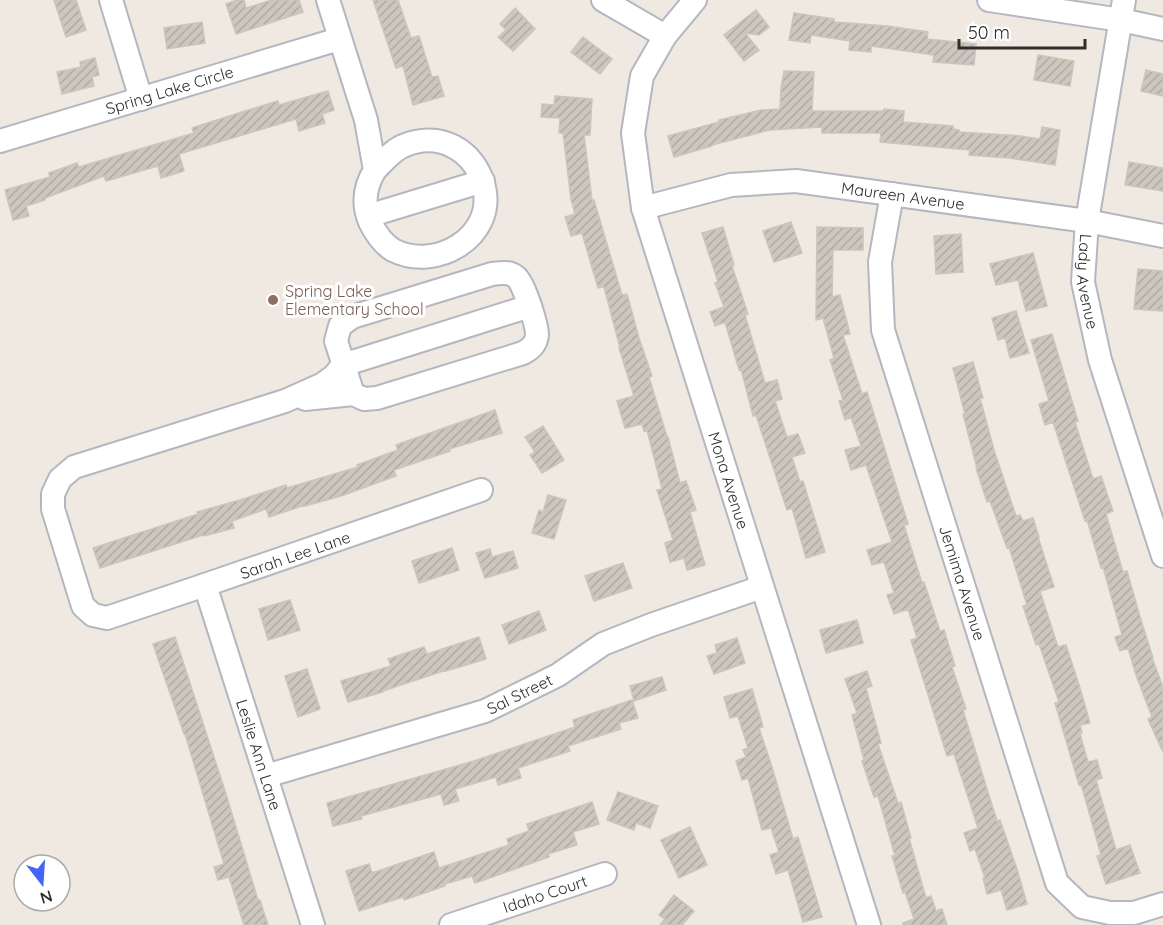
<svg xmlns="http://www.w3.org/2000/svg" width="1163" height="925" font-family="Quicksand,sans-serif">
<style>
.building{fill:url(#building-hatch);stroke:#cbc5ba;stroke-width:1.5}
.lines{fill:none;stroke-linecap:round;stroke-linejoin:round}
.minor-casing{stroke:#b4b7c1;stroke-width:26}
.minor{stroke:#fff;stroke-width:22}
.education-dot{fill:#8d6e63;stroke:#fff;stroke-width:2}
.labels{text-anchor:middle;stroke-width:6;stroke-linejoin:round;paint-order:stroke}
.street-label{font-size:16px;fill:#2e2e2e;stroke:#fff}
.education-label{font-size:16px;fill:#785e54;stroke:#fff;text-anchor:start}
</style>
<defs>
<pattern id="building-hatch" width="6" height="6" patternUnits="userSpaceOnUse" patternTransform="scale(1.5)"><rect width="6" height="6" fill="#cbc7bf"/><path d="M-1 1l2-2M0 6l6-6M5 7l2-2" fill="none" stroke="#afaba4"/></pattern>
</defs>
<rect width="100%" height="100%" fill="#efe9e1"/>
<path class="building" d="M54,0H76L86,30L66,37Z
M237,0H244L246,8L272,0H299L303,12L236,34L226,4Z
M373,0H398L411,38L419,36L432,77L438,76L444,96L413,105L403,66L396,68Z
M515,8L535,29L513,51L498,37L506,30L500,24Z
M756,10L769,27L759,35L745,33L759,50L744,61L724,35Z
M794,13L834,19V22L887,26L928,32L927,39L976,44L974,65L933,62L934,55L871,46V52L849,50L850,41L811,35L810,43L789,40Z
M202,22L205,43L167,49L164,28Z
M583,37L612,59L600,74L571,52Z
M1038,55L1074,61L1070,86L1034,80Z
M95,58L99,75L92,77L94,86L62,94L57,72L81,67L80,62Z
M1146,70L1163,74V96L1141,91Z
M784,71L814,72L812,111H883L884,109L904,111L903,122L953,126V129L959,130V132L1020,136L1040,139L1042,127L1060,130L1055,165L1009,158L969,155L970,150L880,142L881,133H822V127L770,130L712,145V146L674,157L668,136L719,122V120L761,110L780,109L781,88Z
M328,91L334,110L322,114L325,123L299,131L296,119L179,154L184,171L161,178L158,166L106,181L104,176L45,198V200L26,206L29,216L13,220L5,190L50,177L49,173L77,163L79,167L194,133L192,128L245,111L278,101L279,105Z
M555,96L592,99L590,135H584L592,200H594L622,295L627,294L639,338L652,376L649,377L667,437H668L680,483L686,481L696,510L690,512L705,565L687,570L684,558L670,562L665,543L673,540L657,490L662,489L647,430L644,431L642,424L625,428L617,401L634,396L619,348H620L604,287L598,288L582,233L571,236L565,217L575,214L571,199L563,133H559L560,118L541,117L542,104L554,105Z
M1129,162L1163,168V191L1125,185Z
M791,222L802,253L774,262L763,231Z
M723,227L734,265L732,266L748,314L745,315L765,383L777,380L782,399L775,401L787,437L798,434L805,453L792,457L800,482L803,481L825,552L806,558L792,508L787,510L756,415L753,416L741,369L739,370L725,322L715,326L710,312L724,307L715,283L718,282L702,233Z
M817,227L863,228V250H833L832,297L840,295L850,334L843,335L862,394L867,392L908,524L904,525L922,583L924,582L940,631L944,630L955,666L952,667L966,709L963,710L983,776L997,821L1000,820L1017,869L1027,904L1007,910L1001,890L987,894L983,878H985L975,849L970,851L964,833L978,828L954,754L947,756L911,640L917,638L908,609L894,614L887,595L894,593L884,562L872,565L867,550L892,542L866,465L851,470L845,450L861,446L851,417L845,420L839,401L843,400L830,360L834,358L823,318L816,320Z
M961,234L963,272L936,274L934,236Z
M1033,253L1047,306L1026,311L1018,280L996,285L990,264Z
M1138,269L1163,271V311L1134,309Z
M1016,311L1029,353L1010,358L1005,338L998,340L992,318Z
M1052,334L1078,421L1075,422L1093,479L1101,476L1113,511L1106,514L1123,572L1127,571L1141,620L1153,658H1152L1163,687V752L1148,719L1152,717L1136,675L1128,648L1120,651L1115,637L1122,635L1103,567L1101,568L1087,520L1085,521L1053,422L1045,425L1039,404L1049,401L1031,340Z
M973,362L983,398H980L994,450L1016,516L1020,515L1023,521L1033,518L1039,537H1038L1054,587L1040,591L1058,647L1066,645L1080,688L1090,723L1080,725L1082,733L1080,734L1088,762L1097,760L1102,778L1096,780L1116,850L1130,845L1140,873L1106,884L1097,856L1101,855L1081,784L1079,785L1055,703L1059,702L1039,644L1036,645L1023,606L1027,605L1009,547L1007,548L990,501L987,502L976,468H977L963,414H965L953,368Z
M495,410L502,433L449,449L450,451L394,470L396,476L341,496L305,506V505L269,517L266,509L232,521L234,528L204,536L203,535L100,568L93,548L198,514L197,512L240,500L286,485L287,488L358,467L357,465L398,450L396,445Z
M543,426L564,460L542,473L530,455L535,452L525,437Z
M548,495L566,500L554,539L532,533L539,510L543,512Z
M452,548L459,570L419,583L412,561Z
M490,549L492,557L513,551L518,568L485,578L476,553Z
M623,563L632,588L594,601L585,576Z
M290,600L300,630L268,640L259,609Z
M539,611L546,630L509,644L502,625Z
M857,620L863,643L826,653L820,630Z
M175,637L226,794L258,900H260L268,925H244L229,877L218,880L214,867L224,864L185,734H184L153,644Z
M479,637L486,659L446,671V670L383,691V692L348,702L341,681L391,666L388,659L424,647L427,654Z
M737,638L745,663L714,674L707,656L717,653L715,645Z
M307,669L320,709L298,717L285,676Z
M867,671L872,686L866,688L881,743L878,744L898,803L901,802L911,838H909L926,898L931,896L936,911L942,909L947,925H903V923L914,919L905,892L903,893L892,856H895L878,796L874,797L862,761L864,760L852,715L857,713L845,679Z
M662,677L666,690L634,701L630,686Z
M752,689L763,727L759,728L772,767L793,839L798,837L822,917L803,922L788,870L776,874L770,855L779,852L771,828L762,830L748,778L742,780L736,761L746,757L743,750L748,748L738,716L730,718L724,697Z
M632,700L638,718L619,723L621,729L568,746L570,751L518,768L521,778L498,785L496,777L455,789L459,801L444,805L441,794L361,816L362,819L333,826L327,803L474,761L575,727L573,720Z
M618,792L658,806L650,828L636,823L634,830L607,820Z
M592,802L599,824L573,832L577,845L548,854L549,857L475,883L472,876L445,884V886L404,900L403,897L359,911L346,871L369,864L372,873L434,852L439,868L509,845L507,839L529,831L527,824Z
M690,827L707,865L679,878L661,840Z
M674,895L694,911L682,925H660L665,919L659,915Z"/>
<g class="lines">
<defs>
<g id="minor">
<path d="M111,0L141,99"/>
<path d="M328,0L366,120L375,170C365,186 362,203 370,222C375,232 383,244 393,250C435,272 496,237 484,187C475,150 439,130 403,146C393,150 383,162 375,170"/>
<path d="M603,0L665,36"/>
<path id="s1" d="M695,0L665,36L642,76L633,133L643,208L869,925"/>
<path d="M989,0L1121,20L1163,29"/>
<path id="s2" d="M1124,0L1087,221L1083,282L1100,360L1163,556"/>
<path id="s3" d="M0,141L339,39"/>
<path id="s4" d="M892,194L880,262L883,330L1057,883L1082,907L1110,913H1134L1163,904"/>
<path id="s5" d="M643,208L731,185L796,181L1087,221L1163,236"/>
<path d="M368,216L483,181"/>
<path d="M305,399L353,394L364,399L377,398L523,353C530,349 536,345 537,335C537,325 524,283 516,277C509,271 500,273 492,274L352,317L340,326L336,341L353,394"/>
<path d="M481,490L205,585L107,618L93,615L83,606L53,509V494L60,479L74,467L285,401L323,384L334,376L343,365L530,306"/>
<path id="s6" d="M205,585L313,925"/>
<path id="s7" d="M266,776L485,711L558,675L603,644L651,625L762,587"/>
<path id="s8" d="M451,925L605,874"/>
</g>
</defs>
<use href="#minor" class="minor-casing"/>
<use href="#minor" class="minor"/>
</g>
<circle class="education-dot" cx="273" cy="300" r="6"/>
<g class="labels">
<g class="street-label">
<text dy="6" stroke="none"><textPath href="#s3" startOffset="177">Spring Lake Circle</textPath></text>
<text dy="6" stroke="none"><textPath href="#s5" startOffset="264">Maureen Avenue</textPath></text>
<text dy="6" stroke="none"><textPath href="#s2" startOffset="285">Lady Avenue</textPath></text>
<text dy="6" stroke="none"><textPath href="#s1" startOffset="512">Mona Avenue</textPath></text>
<text transform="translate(295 555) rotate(-19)" y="6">Sarah Lee Lane</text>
<text dy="6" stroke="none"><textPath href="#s4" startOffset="402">Jemima Avenue</textPath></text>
<text dy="6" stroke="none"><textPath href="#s7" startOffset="267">Sal Street</textPath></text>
<text dy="6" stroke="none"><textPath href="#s6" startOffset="178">Leslie Ann Lane</textPath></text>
<text dy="6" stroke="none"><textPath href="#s8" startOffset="99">Idaho Court</textPath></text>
</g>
<g class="education-label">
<text x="285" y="297">Spring Lake<tspan x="285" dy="18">Elementary School</tspan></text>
</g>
</g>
<g transform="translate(42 883) rotate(163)"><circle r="28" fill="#ffffff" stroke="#ababab" stroke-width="1.5"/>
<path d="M0-4.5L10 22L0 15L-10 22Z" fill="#4264fb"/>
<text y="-9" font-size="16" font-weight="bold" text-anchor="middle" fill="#2e2e2e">N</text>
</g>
<path d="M959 39v9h126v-9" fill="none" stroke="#2e2e2e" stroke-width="3"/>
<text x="968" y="39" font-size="18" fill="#2e2e2e" stroke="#ffffff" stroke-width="4.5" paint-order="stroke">50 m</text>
</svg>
